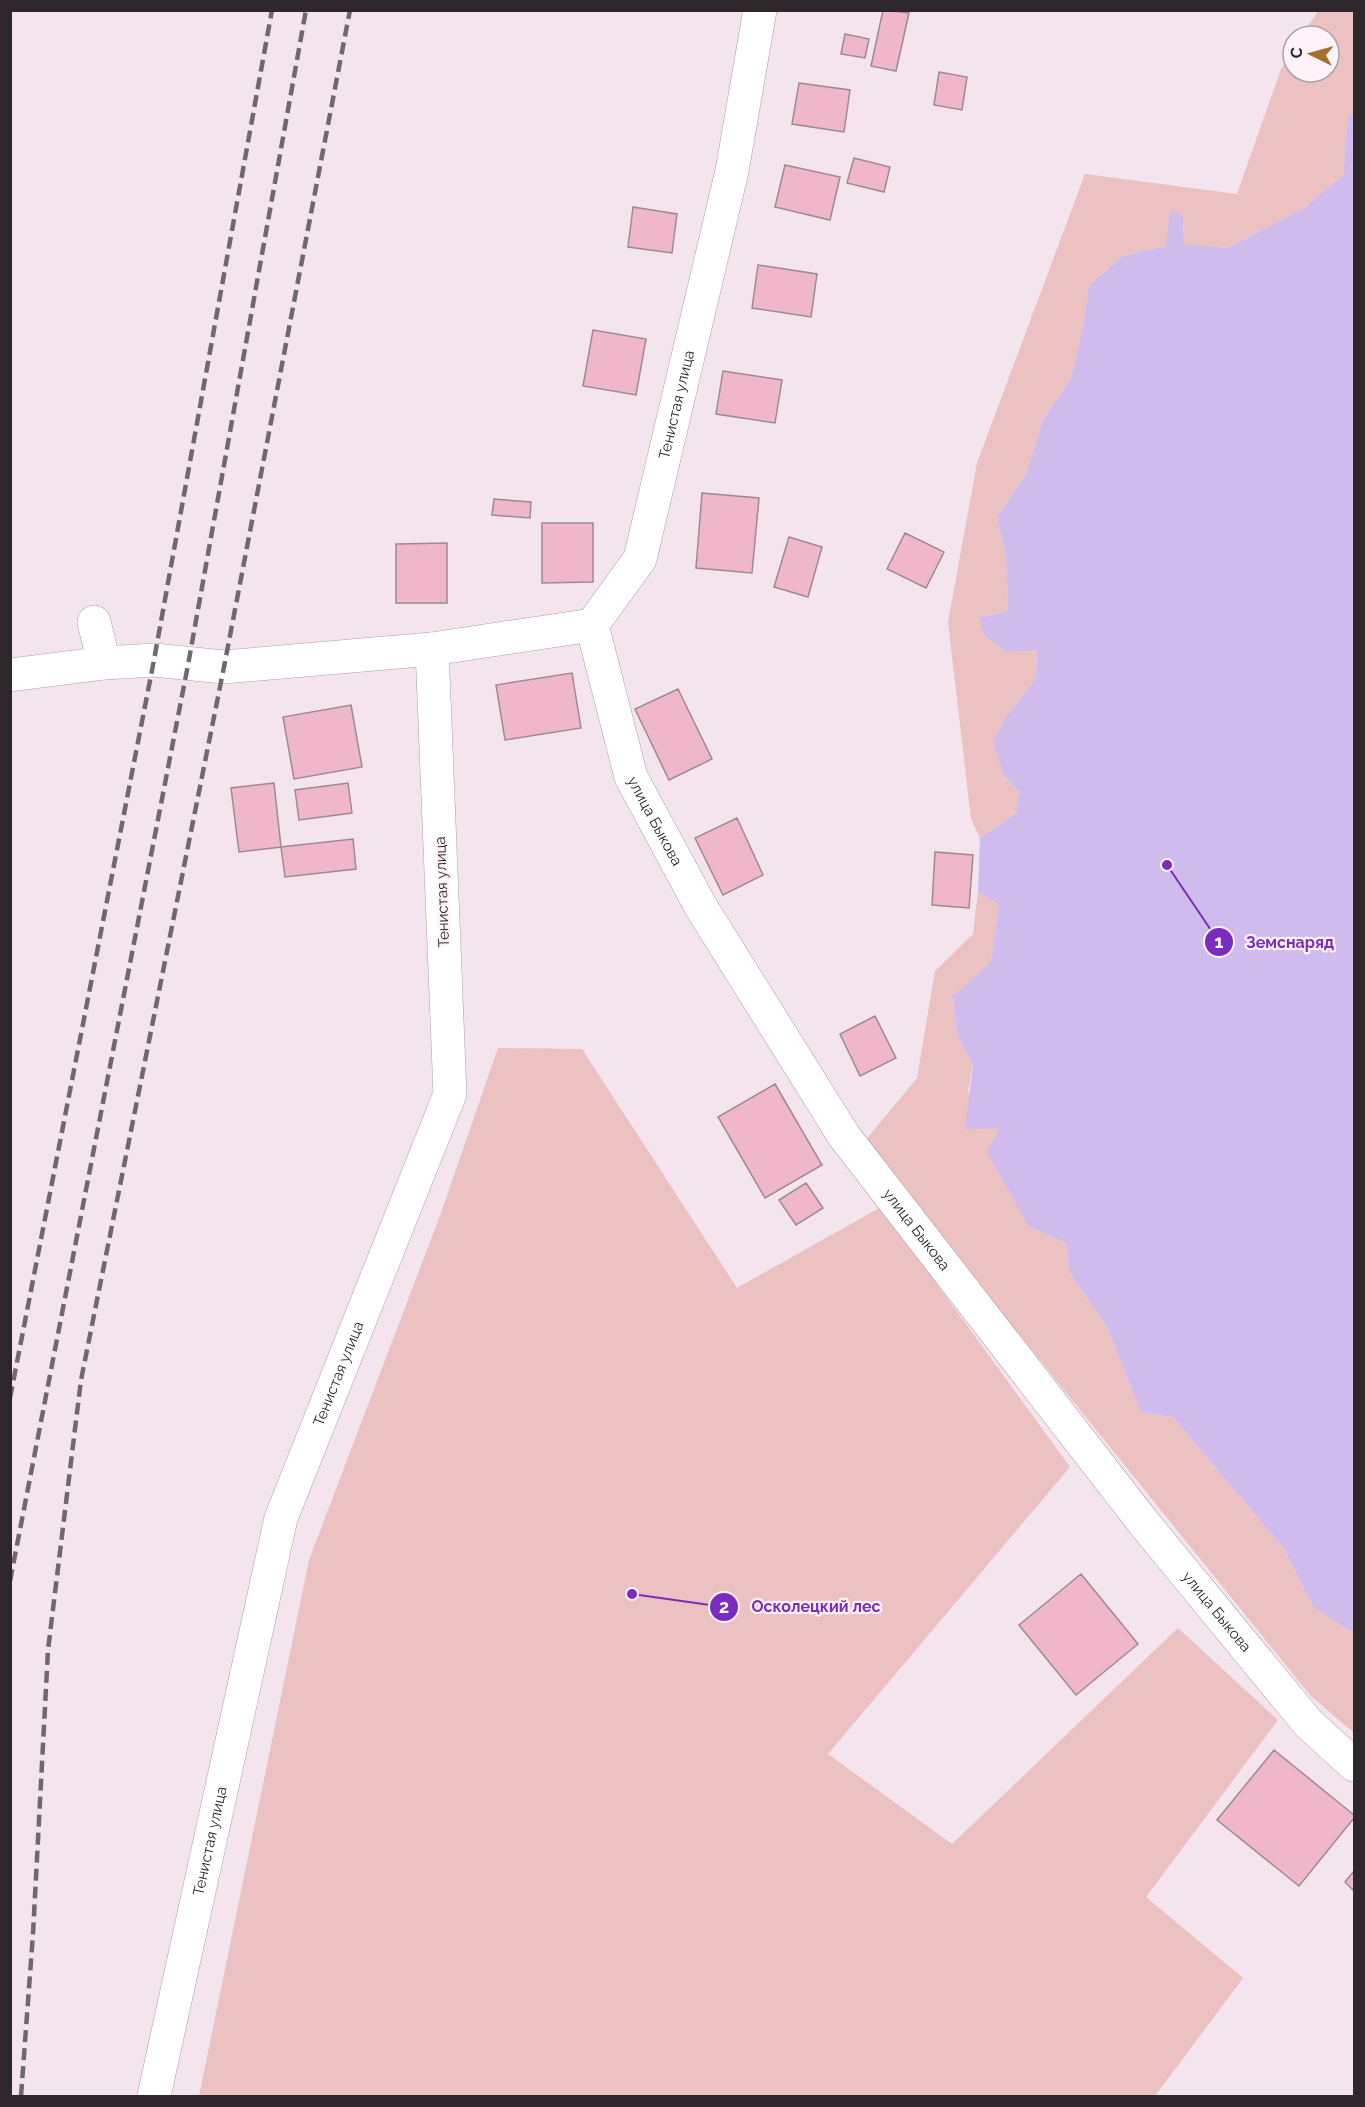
<svg xmlns="http://www.w3.org/2000/svg" width="1365" height="2107" font-family="Raleway,sans-serif">
<style>
.green{fill:#ebc1c2}
.water{fill:#cfbced}
.building{fill:#f0b6c9;stroke:#9d8b90;stroke-width:1.5}
.lines{fill:none;stroke-linecap:round;stroke-linejoin:round}
.minor-casing{stroke:#ae9ea8;stroke-width:34}
.minor{stroke:#fff;stroke-width:33}
.rail{stroke:#71686e;stroke-width:4.5;stroke-dasharray:12 6;stroke-linecap:butt}
.labels{text-anchor:middle;stroke-width:4.5;stroke-linejoin:round;paint-order:stroke}
.street-label{font-size:15px;fill:#2d272b;stroke:#fdf3f9}
.leader{fill:none;stroke:#7b2cbf;stroke-width:2}
.callout-dot{fill:#7b2cbf;stroke:#fdf3f9;stroke-width:2}
.mark-label{font-size:18px;text-anchor:middle;font-weight:bold;fill:#fff}
.callout-label{font-size:16px;text-anchor:middle;font-weight:bold;fill:#7b2cbf;stroke:#fdf3f9;stroke-width:4.5;stroke-linejoin:round;paint-order:stroke}
</style>
<rect width="100%" height="100%" fill="#f4e4ee"/>
<path class="green" d="M1318,11H1354V113L1348,117L1343,175L1304,208L1227,248L1184,245L1183,216L1166,246L1123,256L1089,285L1083,328L1071,378L1043,420L1026,474L997,517L1006,556L1008,611L979,618L1037,649L1036,678L1008,714L1003,774L1019,792L1016,813L980,838L971,819L948,622L977,463L1085,174L1237,194L1281,69L1293,50V72H1329V36H1302Z
M978,892L999,905L991,962L952,998L958,1037L973,1065L968,1091L1000,1128L1029,1227L1066,1243L1069,1272L1107,1327L1141,1412L1173,1417L1284,1549L1314,1608L1354,1633V1733L1310,1695L864,1142L917,1078L935,971L973,934Z
M498,1048L582,1049L737,1288L881,1207L1070,1467L828,1754L952,1844L1178,1628L1278,1720L1146,1897L1243,1978L1155,2096H199L309,1560L441,1213Z"/>
<path class="water" d="M1354,113V1633L1314,1608L1284,1549L1173,1417L1141,1412L1107,1327L1069,1272L1066,1243L1029,1227L987,1152L1000,1128L965,1129L973,1065L958,1037L952,997L991,962L999,905L978,892L980,838L1016,813L1019,792L1003,774L993,741L1008,714L1036,678L1037,650L1007,652L985,636L979,618L1008,611L1006,556L997,517L1026,474L1043,420L1071,378L1083,328L1089,285L1123,256L1166,246L1170,209L1183,216L1184,244L1227,248L1304,208L1343,175L1348,116Z"/>
<path class="building" d="M883,10L909,13L896,71L871,66Z
M845,34L869,39L865,58L841,54Z
M939,72L967,77L962,110L934,105Z
M799,83L850,90L844,132L792,124Z
M854,158L890,167L884,192L847,183Z
M785,165L840,177L830,220L775,207Z
M633,207L677,214L672,253L628,247Z
M758,265L817,274L811,317L752,308Z
M593,330L646,339L636,395L583,386Z
M723,371L782,380L775,423L716,414Z
M702,493L759,498L752,573L696,568Z
M494,499L531,502L530,518L492,515Z
M542,523H593V582L542,583Z
M905,533L944,552L926,588L887,569Z
M789,537L822,547L808,597L774,587Z
M447,543V603H396V544Z
M572,673L581,728L505,740L496,685Z
M678,689L712,759L669,780L635,709Z
M351,705L362,767L294,779L283,717Z
M274,783L281,847L239,852L231,788Z
M348,783L352,813L299,820L295,790Z
M737,818L763,875L723,895L695,838Z
M353,839L356,869L285,877L281,847Z
M935,852L973,855L969,908L932,905Z
M875,1016L896,1058L860,1076L840,1034Z
M775,1084L822,1165L765,1198L718,1117Z
M806,1183L823,1208L796,1225L779,1200Z
M1081,1574L1138,1644L1076,1695L1019,1625Z
M1274,1750L1354,1815V1818L1299,1886L1217,1820Z
M1354,1871V1891L1345,1882Z"/>
<g class="lines">
<defs>
<g id="minor">
<path d="M94,622L104,663"/>
<path id="s1" d="M592,625L631,777L701,907L844,1136L1143,1522L1308,1723L1354,1765"/>
<path id="s2" d="M10,675L104,663L154,660L224,667L432,649L592,625L640,559L732,171L760,10"/>
<path id="s3" d="M154,2096L281,1518L450,1094L432,649"/>
</g>
</defs>
<use href="#minor" class="minor-casing"/>
<use href="#minor" class="minor"/>
<path class="rail" d="M10,1398L154,660L272,10
M10,1581L188,665L306,10
M21,2096L33,1934L48,1650L81,1380L224,667L350,10"/>
</g>
<g class="labels">
<g class="street-label">
<text dy="5" stroke="none"><textPath href="#s2" startOffset="826">Тенистая улица</textPath></text>
<text dy="5" stroke="none"><textPath href="#s1" startOffset="207">улица Быкова</textPath></text>
<text transform="translate(442 892) rotate(-92)" y="5">Тенистая улица</text>
<text dy="5" stroke="none"><textPath href="#s1" startOffset="693">улица Быкова</textPath></text>
<text dy="5" stroke="none"><textPath href="#s3" startOffset="747">Тенистая улица</textPath></text>
<text dy="5" stroke="none"><textPath href="#s1" startOffset="1179">улица Быкова</textPath></text>
<text dy="5" stroke="none"><textPath href="#s3" startOffset="261">Тенистая улица</textPath></text>
</g>
</g>
<path class="leader" d="M1167 865L1219 942M632 1594L724 1607"/>
<g class="callout-dot">
<circle cx="1167" cy="865" r="6"/>
<circle cx="632" cy="1594" r="6"/>
<circle cx="1219" cy="942" r="15"/>
<circle cx="724" cy="1607" r="15"/>
</g>
<g class="mark-label">
<text x="1219" y="948">1</text>
<text x="724" y="1613">2</text>
</g>
<g class="callout-label">
<text x="1290" y="948">Земснаряд</text>
<text x="816" y="1612">Осколецкий лес</text>
</g>
<rect width="1365" height="2107" fill="none" stroke="#2d272b" stroke-width="24"/>
<g transform="translate(1311 54) rotate(275)"><circle r="28" fill="#fdf3f9" stroke="#aaa1a7" stroke-width="1.5"/>
<path d="M0-4.5L10 22L0 15L-10 22Z" fill="#a57129"/>
<text y="-9" font-size="16" font-weight="bold" text-anchor="middle" fill="#2d272b">С</text>
</g>
</svg>
